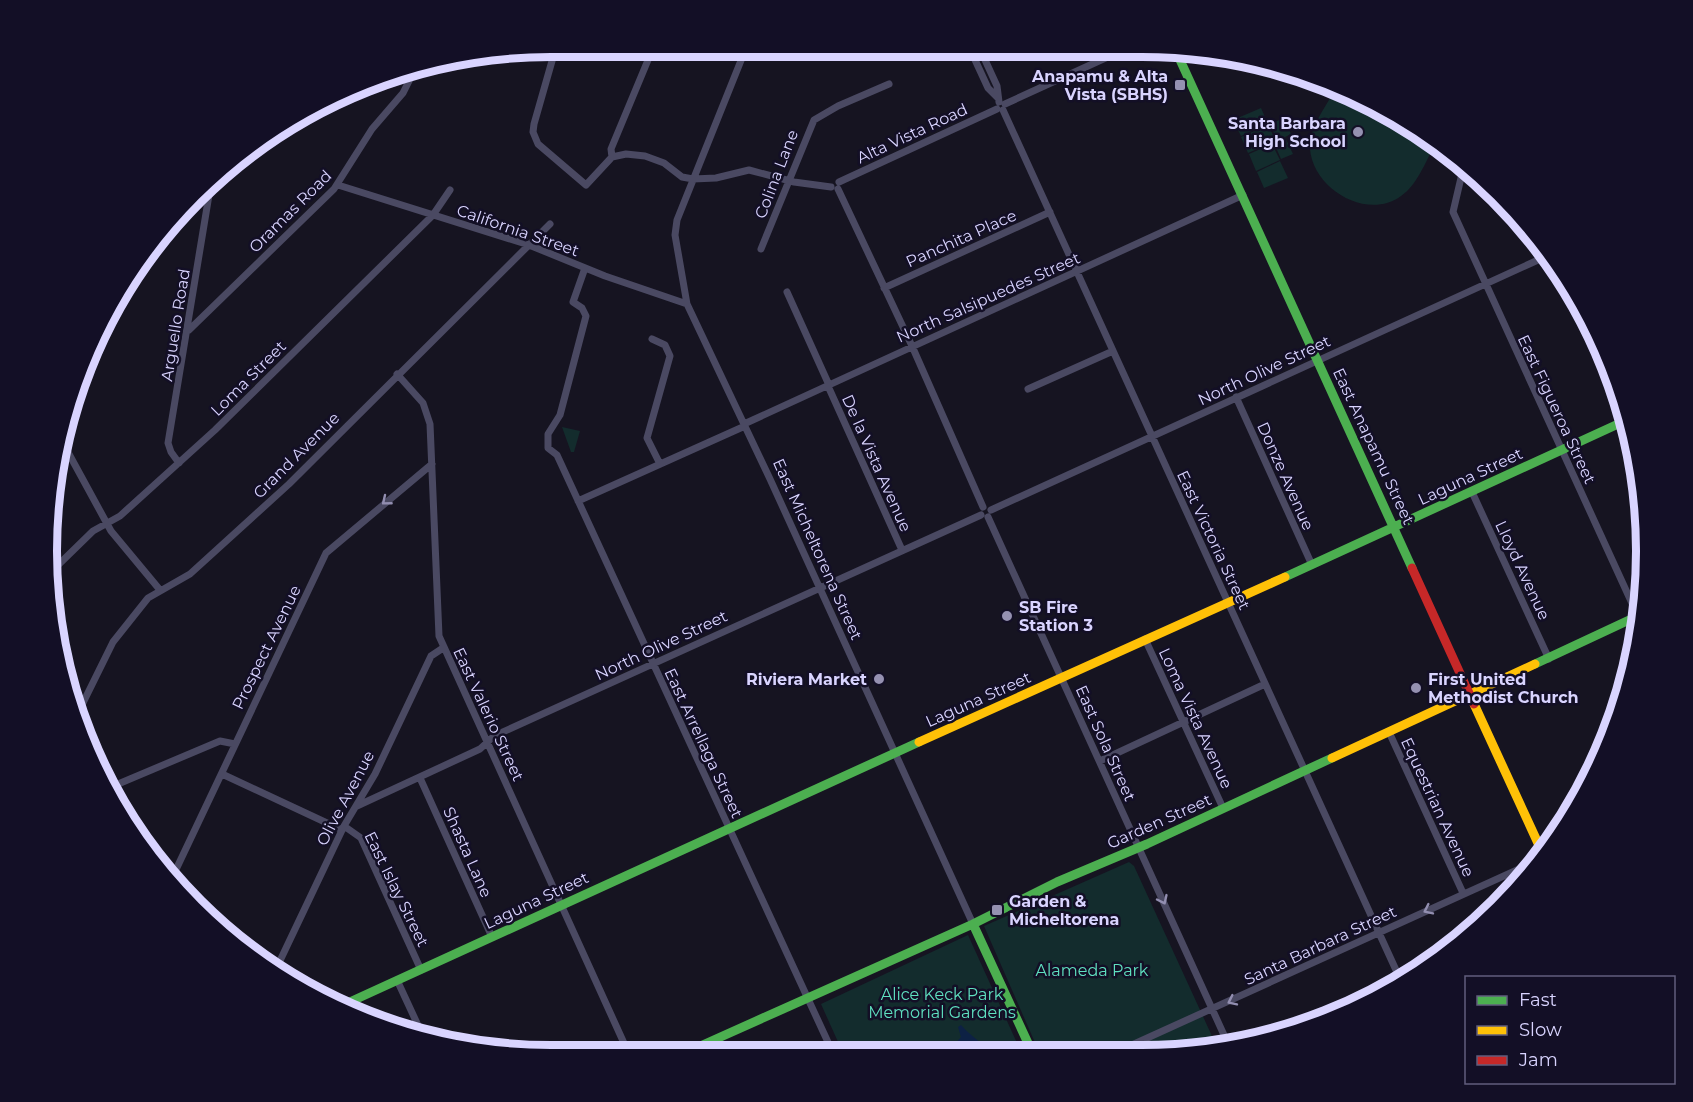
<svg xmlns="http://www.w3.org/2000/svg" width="1693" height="1102" font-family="Montserrat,sans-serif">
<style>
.green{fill:#132c2d}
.water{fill:#0d2144}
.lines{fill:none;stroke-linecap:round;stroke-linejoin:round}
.street{stroke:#4a4962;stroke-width:7}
.fast{stroke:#4caf50;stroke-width:9}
.slow{stroke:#ffc107;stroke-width:9}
.jam{stroke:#c62828;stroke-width:9}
.oneway{stroke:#928eb0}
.poi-dot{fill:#9591b1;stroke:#130f26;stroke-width:2}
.labels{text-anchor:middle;stroke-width:5;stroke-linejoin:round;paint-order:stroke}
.poi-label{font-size:16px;font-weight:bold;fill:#d9d4ff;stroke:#130f26;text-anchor:end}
.street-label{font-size:16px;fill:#d9d4ff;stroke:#130f26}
.park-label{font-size:16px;fill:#5fe0c0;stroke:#130f26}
.rim{fill:none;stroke:#d9d4ff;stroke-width:8}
</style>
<rect width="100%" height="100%" fill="#161421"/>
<path class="green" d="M1337,86L1434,146C1425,163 1417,185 1401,196C1367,221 1313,189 1310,149C1308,128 1328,104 1337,86Z
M1261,108L1268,124L1241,136L1233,120Z
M1284,118L1291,134L1285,137L1293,154L1281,159L1274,143L1283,138L1277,140L1270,124Z
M1268,125L1276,141L1248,153L1241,137Z
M1272,144L1280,160L1256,171L1249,154Z
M1280,161L1288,178L1264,188L1257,172Z
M562,427L580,431L574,452H571Z
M1129,862L1134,866L1217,1047L1175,1054H1040L984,926Z
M968,935L1022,1054L843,1053L821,1004Z"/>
<path class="water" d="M961,1025C968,1033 976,1039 986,1047L987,1054L946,1053L944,1047L946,1044L954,1045L961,1037L958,1027Z"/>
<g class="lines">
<path class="street" d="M556,47L534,124L533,132L538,144L586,185L612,157L611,149L653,48
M746,48L677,220L675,235L687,304L770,479L973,924
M970,49L988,88L997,97
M980,49L997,86L999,102
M1005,104L1123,50
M1003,110L1401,981
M612,157L626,154L645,156L664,163L682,177L693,179L716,178L749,170L794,182L831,187
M1464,165L1453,212L1641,623
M839,182L997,109
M338,185L529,245L605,276L687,304
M838,189L912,346L983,507
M761,249L814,120L838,106L889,84
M585,268L573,302L582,308L586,316L560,415L548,434V448L557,455L833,1053
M884,288L1050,212
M787,292L829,385
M189,330L334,189L372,129L403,93L415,69
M652,339L665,345L670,356L647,438L660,464
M397,374L423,403L430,424L439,636L628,1052
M828,386L902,550
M1028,389L1113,351
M1236,397L1312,565
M744,424L1243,195
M63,443L111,531L160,590
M179,463L171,452L168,443L210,189
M1472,492L1549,659
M578,501L745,426
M991,510L1549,255
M988,517L1229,1046
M53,570L93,531L120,516L215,430L433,215L450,190
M1145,639L1223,808
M78,713L113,642L148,598L190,574L289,484L550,224
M1389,732L1463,893
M1100,761L1265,684
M222,774L342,830
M420,778L492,937
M111,787L220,741L235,744
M357,806L480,749L494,736L981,515
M344,826L361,838L421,970
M172,878L326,553L432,464
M277,967L344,826L375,774L431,656L443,648
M397,980L422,1034
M1112,1054L1539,860"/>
<path class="fast" d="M1176,51L1412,568
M1285,577L1629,419
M1535,664L1642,614
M973,924L1033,1054
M341,1006L919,742
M687,1052L973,924L1057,882L1147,844L1332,758"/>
<path class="slow" d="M1474,704L1543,854
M919,742L1285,577
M1332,758L1535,664"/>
<path class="jam" d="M1412,568L1474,704"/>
</g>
<defs><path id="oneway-chevron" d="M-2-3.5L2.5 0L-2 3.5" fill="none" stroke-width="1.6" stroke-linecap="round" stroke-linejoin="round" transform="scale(1.5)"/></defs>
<g class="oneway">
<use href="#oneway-chevron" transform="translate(386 501) rotate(141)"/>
<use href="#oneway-chevron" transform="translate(1163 900) rotate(65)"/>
<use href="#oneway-chevron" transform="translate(1428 910) rotate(154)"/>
<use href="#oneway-chevron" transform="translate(1232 1001) rotate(154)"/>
</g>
<g class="poi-dot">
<rect x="1174" y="79" width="12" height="12" rx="3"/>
<circle cx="1358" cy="132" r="6"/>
<circle cx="1007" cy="616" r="6"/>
<circle cx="879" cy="679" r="6"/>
<circle cx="1416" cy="688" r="6"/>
<rect x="991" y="904" width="12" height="12" rx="3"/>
</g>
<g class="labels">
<g class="poi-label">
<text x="1168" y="82">Anapamu &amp; Alta<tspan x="1168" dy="18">Vista (SBHS)</tspan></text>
<text x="1346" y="129">Santa Barbara<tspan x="1346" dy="18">High School</tspan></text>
<text x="1019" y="613" text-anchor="start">SB Fire<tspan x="1019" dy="18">Station 3</tspan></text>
<text x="867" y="685">Riviera Market</text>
<text x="1428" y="685" text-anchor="start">First United<tspan x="1428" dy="18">Methodist Church</tspan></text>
<text x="1009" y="907" text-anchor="start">Garden &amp;<tspan x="1009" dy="18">Micheltorena</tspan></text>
</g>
<g class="street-label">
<text transform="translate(912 133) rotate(-25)" y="6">Alta Vista Road</text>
<text transform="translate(776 174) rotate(-69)" y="6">Colina Lane</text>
<text transform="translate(290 211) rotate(-45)" y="6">Oramas Road</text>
<text transform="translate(518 230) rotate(19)" y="6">California Street</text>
<text transform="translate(961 238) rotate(-24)" y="6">Panchita Place</text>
<text transform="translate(988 297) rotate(-24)" y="6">North Salsipuedes Street</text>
<text transform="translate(175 325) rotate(-81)" y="6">Arguello Road</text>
<text transform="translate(1264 370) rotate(-25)" y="6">North Olive Street</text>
<text transform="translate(248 378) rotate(-45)" y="6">Loma Street</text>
<text transform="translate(1557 409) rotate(65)" y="6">East Figueroa Street</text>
<text transform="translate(1374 446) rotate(65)" y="6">East Anapamu Street</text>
<text transform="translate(296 455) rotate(-45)" y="6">Grand Avenue</text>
<text transform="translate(877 463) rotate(66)" y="6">De la Vista Avenue</text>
<text transform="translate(1286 476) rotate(66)" y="6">Donze Avenue</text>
<text transform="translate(1470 476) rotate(-25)" y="6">Laguna Street</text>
<text transform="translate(1214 540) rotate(65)" y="6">East Victoria Street</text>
<text transform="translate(818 549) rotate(66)" y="6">East Micheltorena Street</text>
<text transform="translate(1523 570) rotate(65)" y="6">Lloyd Avenue</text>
<text transform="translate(661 645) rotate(-25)" y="6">North Olive Street</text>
<text transform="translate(266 647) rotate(-64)" y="6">Prospect Avenue</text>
<text transform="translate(978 699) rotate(-24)" y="6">Laguna Street</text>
<text transform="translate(489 714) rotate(65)" y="6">East Valerio Street</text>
<text transform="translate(1196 718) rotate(65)" y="6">Loma Vista Avenue</text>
<text transform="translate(704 743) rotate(65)" y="6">East Arrellaga Street</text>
<text transform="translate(1106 743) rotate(66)" y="6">East Sola Street</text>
<text transform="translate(345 798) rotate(-62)" y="6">Olive Avenue</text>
<text transform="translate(1438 807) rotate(65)" y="6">Equestrian Avenue</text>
<text transform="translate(1159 821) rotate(-24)" y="6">Garden Street</text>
<text transform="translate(468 852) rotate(66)" y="6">Shasta Lane</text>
<text transform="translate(397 889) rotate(64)" y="6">East Islay Street</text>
<text transform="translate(536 900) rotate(-25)" y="6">Laguna Street</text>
<text transform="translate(1320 945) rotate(-25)" y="6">Santa Barbara Street</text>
</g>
<g class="park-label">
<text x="1092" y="976">Alameda Park</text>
<text x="942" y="1000">Alice Keck Park<tspan x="942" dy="18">Memorial Gardens</tspan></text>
</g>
</g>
<path d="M0 0H1693V1102H0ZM551 57H1142A494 494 0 0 1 1636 551V551A494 494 0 0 1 1142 1045H551A494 494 0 0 1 57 551V551A494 494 0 0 1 551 57Z" fill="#130f26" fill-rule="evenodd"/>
<path class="rim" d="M551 57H1142A494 494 0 0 1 1636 551V551A494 494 0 0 1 1142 1045H551A494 494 0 0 1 57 551V551A494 494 0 0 1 551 57Z"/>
<rect x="1465" y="976" width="210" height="108" fill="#130f26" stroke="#625e7d" stroke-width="1.5"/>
<rect x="1477" y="996" width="30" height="9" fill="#4caf50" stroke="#625e7d" stroke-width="1.5"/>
<text x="1519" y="1006" font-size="18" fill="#d9d4ff">Fast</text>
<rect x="1477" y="1026" width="30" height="9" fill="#ffc107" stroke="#625e7d" stroke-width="1.5"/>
<text x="1519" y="1036" font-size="18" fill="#d9d4ff">Slow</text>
<rect x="1477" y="1056" width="30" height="9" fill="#c62828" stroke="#625e7d" stroke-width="1.5"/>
<text x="1519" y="1066" font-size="18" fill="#d9d4ff">Jam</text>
</svg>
